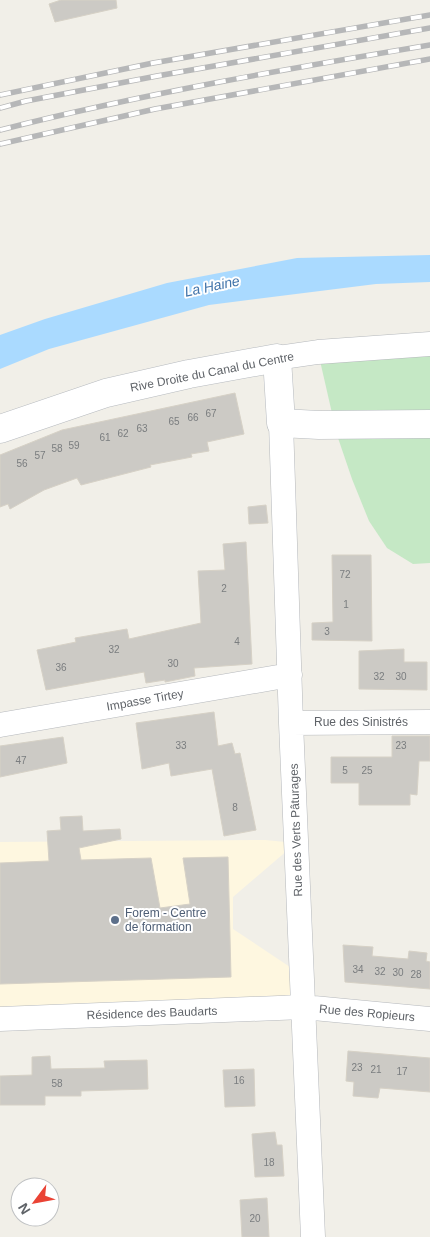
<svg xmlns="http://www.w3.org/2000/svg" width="430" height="1237" font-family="Arial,sans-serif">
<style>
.commercial{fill:#fef7e0}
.green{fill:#c5e8c5}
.water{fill:#aadaff}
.building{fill:#cccac5;stroke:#d6d1c6}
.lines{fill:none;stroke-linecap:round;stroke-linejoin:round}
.street-casing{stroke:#b5b8bc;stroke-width:25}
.secondary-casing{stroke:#b6babf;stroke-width:29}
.street{stroke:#fff;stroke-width:24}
.secondary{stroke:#fff;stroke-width:28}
.rail-casing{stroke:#b6b7b8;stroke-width:5.5}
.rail{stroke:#fff;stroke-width:4;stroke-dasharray:11;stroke-linecap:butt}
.service-dot{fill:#5c6f8a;stroke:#fff;stroke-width:2}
.labels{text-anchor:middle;stroke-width:4;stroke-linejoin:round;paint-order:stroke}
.number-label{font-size:10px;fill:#7a7d7f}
.street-label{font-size:12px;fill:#5f6368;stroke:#fff}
.service-label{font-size:12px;fill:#4e5e75;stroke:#fff;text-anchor:start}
.water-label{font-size:14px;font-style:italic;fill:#4174aa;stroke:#fff}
</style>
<rect width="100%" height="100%" fill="#f1efe8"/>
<path class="commercial" d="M265,840L296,843L233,897V929L302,975L303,1007L0,1019V842Z"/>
<path class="green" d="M430,344V563L413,564L387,548L369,521L352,479L337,435L318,352Z"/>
<path class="water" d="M430,255V282L376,284L209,305L49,349L0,369V335L45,319L167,283L297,258Z"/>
<path class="building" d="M61,0H116L117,8L55,22L49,4Z
M235,393L244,434L207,442L209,451L191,454L192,457L150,465L151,467L81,485L77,478L44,490L10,509L8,504L0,507V455L62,430Z
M266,505L268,523L249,524L248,507Z
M246,542L252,664L194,668L195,676L165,682V680L146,683L144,672L46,690L37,650L76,642L75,638L127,629L129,639L201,623L198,571L225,570L223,544Z
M332,555H371L372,641L312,640V623L333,622Z
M404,649V662H427V690L359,689V651Z
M214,712L218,746L232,743L235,754L240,753L256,830L224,836L212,769L171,776L169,763L142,769L136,723Z
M392,736H430V761H419L417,795L410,794V805H359V783H331V757H392Z
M63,737L67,763L0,777V746Z
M82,816L83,831L120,829L121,839L79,848L81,860L151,858L160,908L190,904L183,858L228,857L231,977L0,984V863L49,861L47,831L61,830L60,817Z
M343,945L373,947L372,956L408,959L409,951L427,953L426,961L430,962V989L345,982Z
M348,1051L430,1058V1092L380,1088L378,1098L353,1096L354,1082L346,1081Z
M50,1056L51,1069L105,1068L104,1061L147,1060L148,1089L81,1091V1096H45V1105H0V1076L32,1075V1057Z
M254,1069L255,1106L225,1107L223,1070Z
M275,1132L277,1145H282L284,1176L255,1177L252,1134Z
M267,1198L269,1237H242L240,1200Z"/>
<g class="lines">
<defs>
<path id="street" d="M277,358L318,352L430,344
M281,423L291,723L313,1237
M291,723L430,722
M0,725L290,675
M0,1019L303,1007L430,1019"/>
<path id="secondary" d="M0,429L106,393L189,374L277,358L281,423L319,425L430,424"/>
</defs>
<use href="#street" class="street-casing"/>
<use href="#secondary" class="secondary-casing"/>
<use href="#street" class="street"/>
<use href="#secondary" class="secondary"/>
<defs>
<path id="rail" d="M0,95L153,63L430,15
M0,108L26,101L157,76L430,28
M0,130C142,94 286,69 430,45
M0,144L155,109L430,59"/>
</defs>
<use href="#rail" class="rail-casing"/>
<use href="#rail" class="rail"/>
</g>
<circle class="service-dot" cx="115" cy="920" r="5"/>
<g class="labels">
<g class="number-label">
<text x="211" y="417">67</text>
<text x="193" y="421">66</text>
<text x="174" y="425">65</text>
<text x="142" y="432">63</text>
<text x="123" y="437">62</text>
<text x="105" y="441">61</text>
<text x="74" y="449">59</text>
<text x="57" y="452">58</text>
<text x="40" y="459">57</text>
<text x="22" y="467">56</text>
<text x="345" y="578">72</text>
<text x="224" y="592">2</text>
<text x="346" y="608">1</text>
<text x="327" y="635">3</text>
<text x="237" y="645">4</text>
<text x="114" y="653">32</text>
<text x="173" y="667">30</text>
<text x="61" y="671">36</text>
<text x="379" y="680">32</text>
<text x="401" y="680">30</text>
<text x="181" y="749">33</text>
<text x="401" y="749">23</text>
<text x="21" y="764">47</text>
<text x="345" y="774">5</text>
<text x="367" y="774">25</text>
<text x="235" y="811">8</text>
<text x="358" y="973">34</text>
<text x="380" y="975">32</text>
<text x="398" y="976">30</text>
<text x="416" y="978">28</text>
<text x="357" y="1071">23</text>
<text x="376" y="1073">21</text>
<text x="402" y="1075">17</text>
<text x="239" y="1084">16</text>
<text x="57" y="1087">58</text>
<text x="269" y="1166">18</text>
<text x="255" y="1222">20</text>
</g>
<g class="street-label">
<text transform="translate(212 372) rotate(-11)" y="4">Rive Droite du Canal du Centre</text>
<text transform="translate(145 700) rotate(-10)" y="4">Impasse Tirtey</text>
<text x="361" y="726">Rue des Sinistrés</text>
<text transform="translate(296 830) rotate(-92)" y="4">Rue des Verts Pâturages</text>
<text transform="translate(152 1013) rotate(-2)" y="4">Résidence des Baudarts</text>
<text transform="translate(367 1013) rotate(5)" y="4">Rue des Ropieurs</text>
</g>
<g class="service-label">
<text x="125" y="917">Forem - Centre<tspan x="125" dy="14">de formation</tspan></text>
</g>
<g class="water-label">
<text transform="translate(212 286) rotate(-12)" y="5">La Haine</text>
</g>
</g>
<g transform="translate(35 1202) rotate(238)"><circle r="24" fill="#ffffff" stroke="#bfc1c3"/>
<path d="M0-4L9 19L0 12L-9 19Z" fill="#ea4335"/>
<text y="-8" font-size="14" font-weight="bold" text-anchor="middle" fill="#5f6368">N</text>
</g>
</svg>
